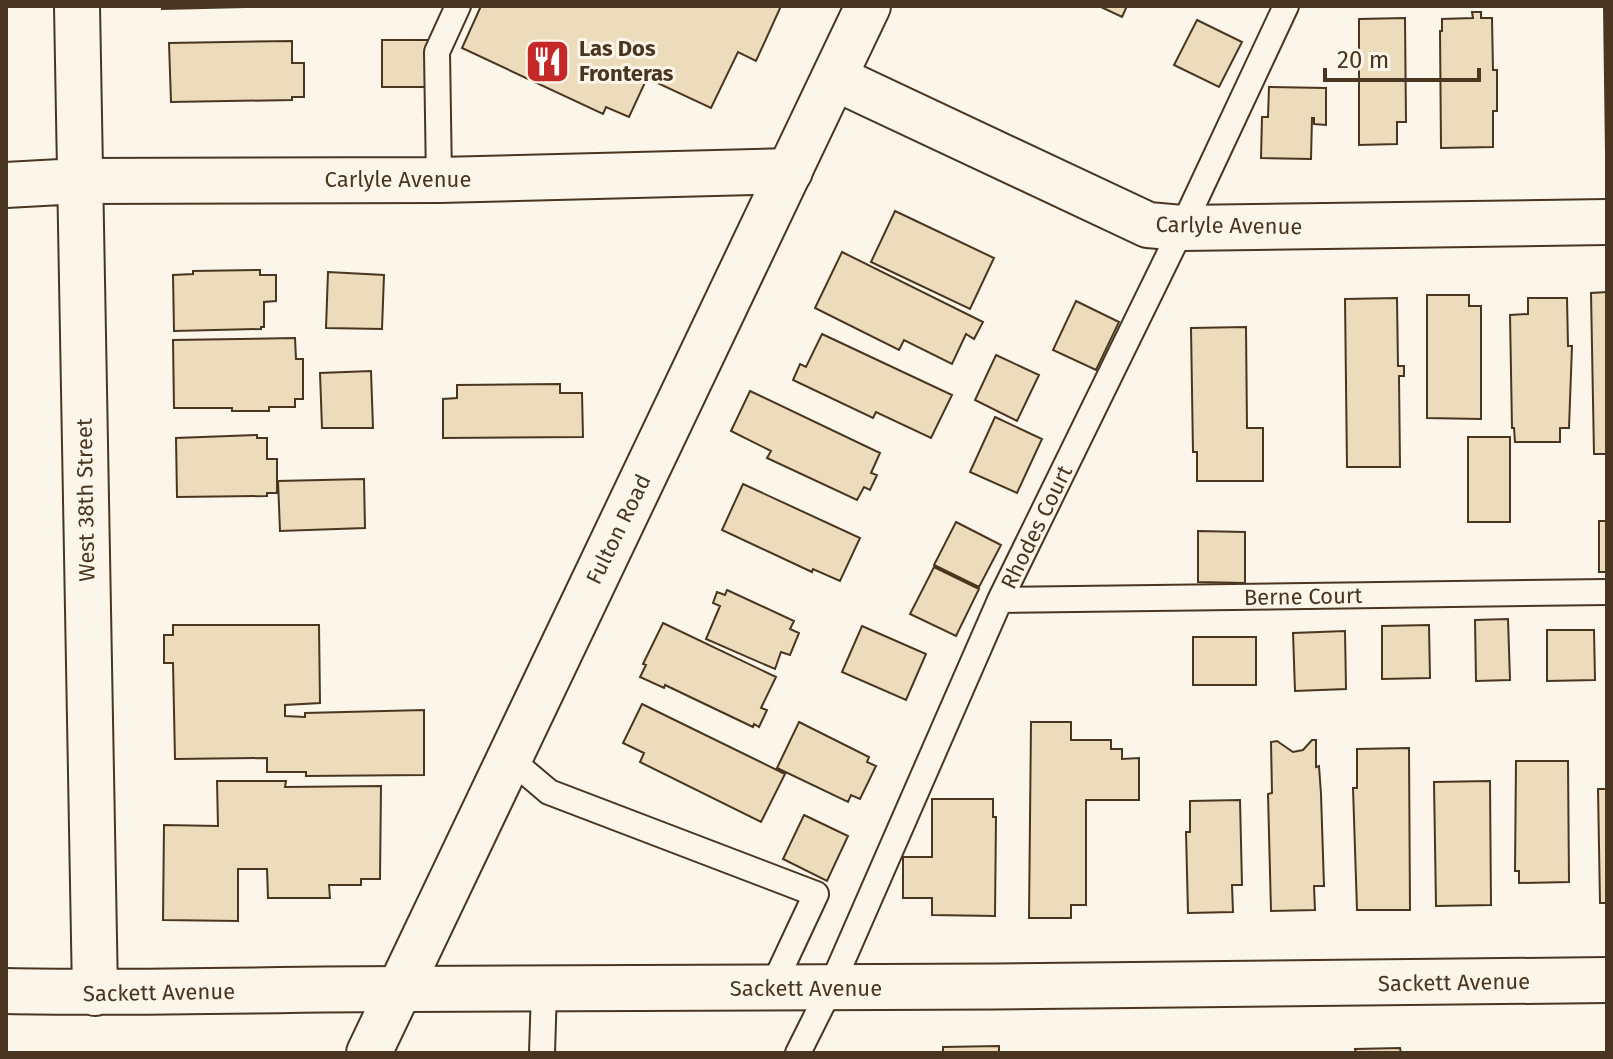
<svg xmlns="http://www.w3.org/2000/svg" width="1613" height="1059" font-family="'Fira Sans',sans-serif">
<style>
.building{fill:#ecdcbc;stroke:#4a3520;stroke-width:2}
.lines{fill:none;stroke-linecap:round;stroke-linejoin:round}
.service-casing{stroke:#4a3520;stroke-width:28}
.minor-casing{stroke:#4a3520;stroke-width:48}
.secondary-casing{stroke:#4a3520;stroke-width:48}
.service{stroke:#fbf6e9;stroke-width:24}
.minor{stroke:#fbf6e9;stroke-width:44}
.secondary{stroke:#fbf6e9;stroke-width:44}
.labels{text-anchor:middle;stroke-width:6;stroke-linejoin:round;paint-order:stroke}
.poi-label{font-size:22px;font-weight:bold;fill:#4a3520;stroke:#fbf6e9;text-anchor:start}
.street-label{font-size:22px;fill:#4a3520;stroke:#fbf6e9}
</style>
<rect width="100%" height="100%" fill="#fbf6e9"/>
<path class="building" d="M162,6H289L162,9Z
M481,6H781L756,61L738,52L711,108L647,78L629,117L606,107L603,114L462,48Z
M1099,6H1127L1122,17Z
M1604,6H1607V152H1606Z
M1472,12H1481V18H1492L1493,70H1497V111H1493V147L1441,148L1440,31H1442V19L1473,18Z
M1405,18L1406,122H1397V144L1359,145V19Z
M1197,20L1242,42L1219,87L1174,65Z
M382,40H429V87H382Z
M292,41V63H304V97H292V100L171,102L169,43Z
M1269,87L1326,88V125L1314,124V118H1312L1311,159L1261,158L1262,117H1268Z
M895,211L994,258L970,309L871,262Z
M842,252L983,322L974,339L966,334L952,364L904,340L899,350L815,308Z
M260,270V275H276V301L264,302V327H261V329L174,331L173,275L193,274V271Z
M328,272L384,275L382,329L326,328Z
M1607,292V454H1594L1591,293Z
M1427,295H1469V306H1481V419L1427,418Z
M1397,298L1398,366H1404V376H1399L1400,467H1347L1345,299Z
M1528,298H1567L1568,346H1572L1569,428H1560V442H1515L1514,428H1512L1510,315L1528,314Z
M1076,301L1119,322L1096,370L1053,350Z
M1246,327L1247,428H1263V481H1197V452H1193L1191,328Z
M822,334L952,395L931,438L876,412L873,418L793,380L800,364L806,367Z
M295,338L296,359H303V399H295V407H269V411H232V408H174L173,340Z
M996,355L1039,375L1017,421L975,400Z
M371,371L373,428H322L320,373Z
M560,384V393H582L583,437L443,438V399L457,398V385Z
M750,391L880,453L871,473L877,475L870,490L864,487L857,500L767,458L771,451L731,431Z
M995,417L1042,439L1017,493L970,472Z
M257,435V438H267V459H277V493H267V496L177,497L176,438Z
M1468,437H1510V522H1468Z
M364,479L365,528L280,531L278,481Z
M743,484L860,538L840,581L813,569L812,572L722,530Z
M1599,521H1607V572H1599Z
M956,522L1001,545L979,587L934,565Z
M1198,531L1245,532V583L1198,582Z
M934,567L979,589L956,636L910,614Z
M727,590L794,621L790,629L799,633L790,655L781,652L775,669L706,639L720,606L713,603L717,592L725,595Z
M1508,619L1510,680L1476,681L1475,620Z
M663,623L776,677L761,708L767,710L759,727L754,724L753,727L665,685L664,688L640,677L646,665L643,664Z
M173,625H319L320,703L285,705V716L305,717V713L424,710V775L306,776V772H267V758L175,759L173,663H164V635H173Z
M1429,625L1430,678L1382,679V626Z
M862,626L926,654L906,700L842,672Z
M1547,630H1594L1595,680L1547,681Z
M1345,631L1346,689L1295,691L1293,633Z
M1193,637H1256V685H1193Z
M642,704L785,774L761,822L640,762L644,753L623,743Z
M799,722L869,757L867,762L876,766L860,799L851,795L848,802L777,768Z
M1031,722H1071V740H1111V749H1122V759L1139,758V800H1086V905H1071V918H1029Z
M1312,740H1316V767L1319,766L1321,794L1324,886H1314L1315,910L1271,911L1268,794L1272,793L1271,742L1277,741L1293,752L1303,750Z
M1409,748L1410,910H1357L1353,788H1357V749Z
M1516,761H1568L1569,882L1519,883V871H1515Z
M217,781H286L285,787L381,786L380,879H361V885H329L330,898H268L267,869H238V921L163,920L164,825L218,826Z
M1490,781L1491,905L1436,906L1434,782Z
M1598,789H1607V903H1600Z
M932,799H993V817H996L995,916L932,915V898H903V857H932Z
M1240,800L1242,885H1232L1233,912L1188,913L1186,832H1190V801Z
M804,815L848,836L827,881L783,859Z
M999,1046V1053H943V1047Z
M1400,1048L1401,1053H1356L1355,1049Z"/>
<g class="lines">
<defs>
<path id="service" d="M439,180L437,52L458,6
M1000,600L1607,592
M509,758L549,792L816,894L772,988
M542,1053L544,989
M798,1053L830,989L1000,600L1182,228L1286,6"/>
<path id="minor" d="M77,6L95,993
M835,78L1148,225L1182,228L1607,222
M6,185L79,181L439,180L790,171
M6,991C140,994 274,989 408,989C808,989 1207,985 1607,980"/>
<path id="secondary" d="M369,1053L868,6"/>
</defs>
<use href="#service" class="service-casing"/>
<use href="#minor" class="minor-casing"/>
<use href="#secondary" class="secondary-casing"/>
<use href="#service" class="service"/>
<use href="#minor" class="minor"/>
<use href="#secondary" class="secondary"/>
</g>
<defs>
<symbol id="restaurant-square" viewBox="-11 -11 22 22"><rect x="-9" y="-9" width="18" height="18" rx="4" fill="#c62828" stroke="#fbf6e9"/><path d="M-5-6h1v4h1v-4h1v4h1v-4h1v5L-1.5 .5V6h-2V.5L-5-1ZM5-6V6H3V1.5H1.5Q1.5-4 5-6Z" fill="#fff"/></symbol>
</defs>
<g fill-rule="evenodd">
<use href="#restaurant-square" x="522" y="36" width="51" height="51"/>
</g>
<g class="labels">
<g class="poi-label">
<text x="579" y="56">Las Dos<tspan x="579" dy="25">Fronteras</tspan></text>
</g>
<g class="street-label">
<text x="398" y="187">Carlyle Avenue</text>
<text transform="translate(1229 225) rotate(1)" y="8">Carlyle Avenue</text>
<text transform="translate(85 500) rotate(-91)" y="8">West 38th Street</text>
<text transform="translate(1036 527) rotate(-64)" y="8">Rhodes Court</text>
<text transform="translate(618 529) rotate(-64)" y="8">Fulton Road</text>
<text transform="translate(1303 596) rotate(-1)" y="8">Berne Court</text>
<text transform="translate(1454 982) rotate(-1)" y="8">Sackett Avenue</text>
<text x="806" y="996">Sackett Avenue</text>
<text transform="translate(159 992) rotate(-1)" y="8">Sackett Avenue</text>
</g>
</g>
<rect width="1613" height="1059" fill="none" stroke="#4a3520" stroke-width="16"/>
<path d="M1325 68v12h154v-12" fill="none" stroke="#4a3520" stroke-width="4"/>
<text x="1337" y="68" font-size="24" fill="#4a3520" stroke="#fbf6e9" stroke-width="6" paint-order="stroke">20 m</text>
</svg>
